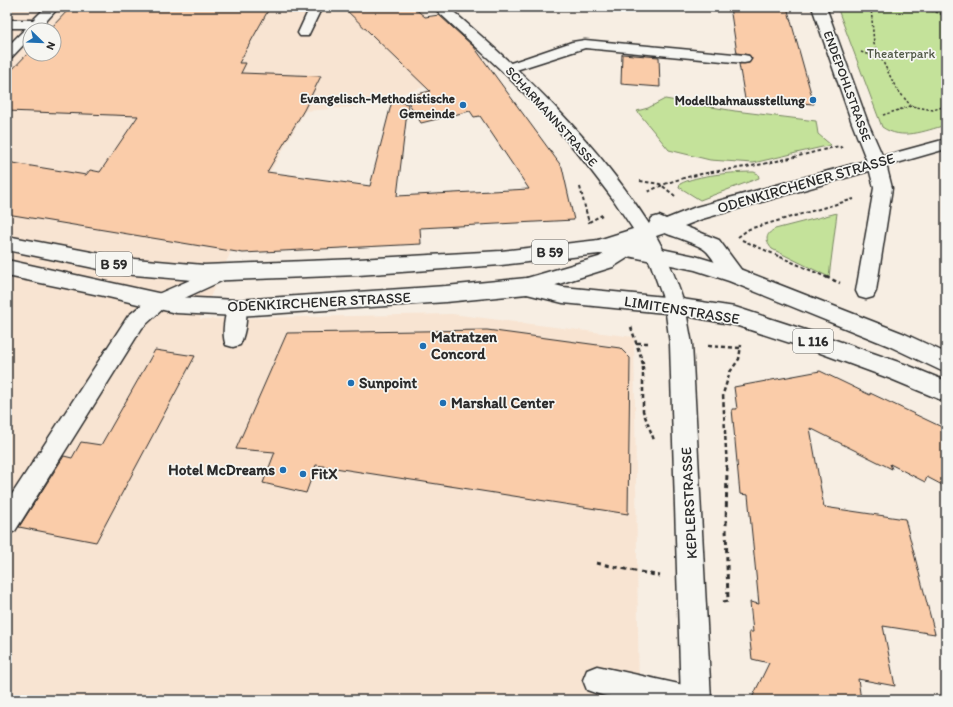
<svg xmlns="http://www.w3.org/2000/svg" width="953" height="707" font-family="Itim,sans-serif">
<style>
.built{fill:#f8e4d2;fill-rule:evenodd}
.green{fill:#c4e29a;stroke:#788662}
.building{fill:#facca9;stroke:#2b2b2b}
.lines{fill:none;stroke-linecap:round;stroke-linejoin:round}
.lane-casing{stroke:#2b2b2b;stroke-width:3}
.street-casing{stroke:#2b2b2b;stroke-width:3}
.secondary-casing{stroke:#2b2b2b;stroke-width:3}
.primary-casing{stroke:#2b2b2b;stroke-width:3}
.path-far3{stroke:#2b2b2b;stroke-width:1.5;stroke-dasharray:2.5 2;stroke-linecap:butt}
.path-far2{stroke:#2b2b2b;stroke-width:2;stroke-dasharray:3.5 2.5;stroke-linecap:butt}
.path-far1{stroke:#2b2b2b;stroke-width:2.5;stroke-dasharray:4 3;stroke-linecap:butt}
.path{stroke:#2b2b2b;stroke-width:3;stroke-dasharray:5 4;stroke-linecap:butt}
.lane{fill:#f6f6f2;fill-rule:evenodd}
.street{fill:#f6f6f2;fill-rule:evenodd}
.secondary{fill:#f6f6f2;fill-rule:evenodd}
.primary{fill:#f6f6f2;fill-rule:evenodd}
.poi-dot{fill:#1f6fb2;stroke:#f6f6f2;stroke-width:1.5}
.labels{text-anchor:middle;stroke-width:3.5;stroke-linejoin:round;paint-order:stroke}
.far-park-label{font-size:13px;fill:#515947;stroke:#f6f6f2}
.far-street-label{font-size:13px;fill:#2b2b2b;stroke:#f6f6f2}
.far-poi-label{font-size:13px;font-weight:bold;fill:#2b2b2b;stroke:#f6f6f2;text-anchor:end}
.shield{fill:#f6f6f2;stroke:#686867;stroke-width:1}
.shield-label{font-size:14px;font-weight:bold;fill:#2b2b2b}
.street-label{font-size:15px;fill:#2b2b2b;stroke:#f6f6f2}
.poi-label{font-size:15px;font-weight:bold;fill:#2b2b2b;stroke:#f6f6f2;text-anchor:start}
</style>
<rect width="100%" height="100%" fill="#f7eee3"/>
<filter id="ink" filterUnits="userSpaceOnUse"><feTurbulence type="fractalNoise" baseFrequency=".025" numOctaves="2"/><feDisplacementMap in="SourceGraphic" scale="8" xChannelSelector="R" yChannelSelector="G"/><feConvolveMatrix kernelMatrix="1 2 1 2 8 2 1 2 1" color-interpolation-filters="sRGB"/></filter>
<g filter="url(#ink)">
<path class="built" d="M7,7H418L431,21L484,65L424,87L355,107L305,111L255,199L200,319L452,314L634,337L639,700H7ZM30,30H54V54H30Z"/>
<path class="green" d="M837,7H946V125C924,131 902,141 882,127Z
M665,99L735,111L816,121L818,134L831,145L753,163L710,160L669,150L637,111L648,108Z
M754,172L758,174L759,178L700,200L679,187L680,184C696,175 735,172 754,172Z
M837,213L829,277L772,249C765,241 765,234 775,229Z"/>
<path class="building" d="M71,7H270L239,63H246L241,73L321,76L304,110L267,172L370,186L392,101L408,104L397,196L529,189L480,116L474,117L470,111L421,123L405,97L430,91L343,7H413L425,17L439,15L474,47L562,167L574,220L420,228L421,244L243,253L7,214V162L86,175L90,170L100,172L138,116L7,111V75L30,51V54H54V30H49Z
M730,7H787L814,104L745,99L739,64L749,63L752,58L749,55L737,53Z
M622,54L659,57L660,87L621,84Z
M487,330L620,348L630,358L628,514L316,465L306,493L263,483L275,452L236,449L287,333Z
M155,350L195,356L96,542L19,527L64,456L72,458L81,442L101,445Z
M820,371L870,395V393L946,429V487L927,477L925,482L890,464L892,469L810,428L824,507L905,519L935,634L883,626L895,686L858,679L861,700H751L769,663L752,659L749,632H753L750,602L759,604L748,495L740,494L732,409H737L734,387Z"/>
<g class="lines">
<defs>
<path id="lane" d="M46,7H59L38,30H30V38L12,57L7,58V47L26,28H7V20H33Z
M310,7H322L308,36H300L298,33Z
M585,40L744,55L749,56L751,59L749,62L744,63L585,48L510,72L505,71L503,68L505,65L572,42Z
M222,266L228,268L231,273L228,278L165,307L142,328L15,531L7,535V502L128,316L151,297Z
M237,300L244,303C249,313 245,334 240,345L233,347L226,345C221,335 225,312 230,303Z
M597,666L688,686L698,690L702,700C664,700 623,705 587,690L583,680L587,670Z"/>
<path id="street" d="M812,7H826L868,123L886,164L892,188L876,291L873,297L866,299L859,297L856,291L874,188L868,164L852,123Z
M675,298L682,300L685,306L692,344L711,700H681L670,344L665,306L668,300Z"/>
<path id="secondary" d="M433,7H448C523,72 595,140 649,224L652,218L659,216L666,219L696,207L946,139V149L702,219L684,226L719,240L745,275L742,280C721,287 718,260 705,250C698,244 675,237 665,233L656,236C669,259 677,282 685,306L682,312L675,314L668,312L651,265L643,248L613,267L527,294L520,292L517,286L520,280L599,257L607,252L599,254L592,252L589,247L592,242L633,229L613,199L580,156L542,111L501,70Z"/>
<path id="primary" d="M7,236L123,258L204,265L358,259L501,251L599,240L628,242L695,256L742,270L905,334L946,353V373L889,346L729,281L695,270L628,256L599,254L501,265L358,275L204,281L123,274L7,250Z
M7,260L176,297L237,300L446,286L527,278L563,287L675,298L735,307L827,337L907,365L946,381V402L891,379L815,351L735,325L675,314L563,303L527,294L446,302L237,316L176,313L104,296L7,276Z"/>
</defs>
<use href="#lane" class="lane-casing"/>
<use href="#street" class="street-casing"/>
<use href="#secondary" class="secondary-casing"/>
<use href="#primary" class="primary-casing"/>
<path class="path-far3" d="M871,7L874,44L896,88L911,106
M923,7L946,16
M861,52L880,59
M883,115L911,106L933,110L946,106"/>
<path class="path-far2" d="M640,181L660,184L675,196
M580,187L589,223
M648,192C681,174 716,172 752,166C781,161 810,153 839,146L842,148
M589,222L602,215
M738,237L749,229L854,199
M742,240L828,278"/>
<path class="path-far1" d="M826,277L840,283
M631,327L643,364V411L654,440
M637,343H651
M708,346L741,348
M727,469L723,394L730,372L739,359L741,345"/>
<path class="path" d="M596,563L660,576
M723,602L728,601L726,527L727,468"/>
<use href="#lane" class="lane"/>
<use href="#street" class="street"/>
<use href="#secondary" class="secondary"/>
<use href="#primary" class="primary"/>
</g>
</g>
<g class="poi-dot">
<circle cx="813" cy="100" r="4"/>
<circle cx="463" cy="105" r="4"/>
<circle cx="423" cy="346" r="4"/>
<circle cx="351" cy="383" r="4"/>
<circle cx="443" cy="403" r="4"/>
<circle cx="283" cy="470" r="4"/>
<circle cx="303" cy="474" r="4"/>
</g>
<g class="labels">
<g class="far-park-label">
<text x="901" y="58">Theaterpark</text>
</g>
<g class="far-street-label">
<text transform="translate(848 86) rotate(70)" y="5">ENDEPOHLSTRASSE</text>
<text transform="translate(552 116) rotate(48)" y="5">SCHARMANNSTRASSE</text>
</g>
<g class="far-poi-label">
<text x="455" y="103">Evangelisch-Methodistische<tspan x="455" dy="15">Gemeinde</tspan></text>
<text x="805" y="105">Modellbahnausstellung</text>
</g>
<g class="shield">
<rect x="532" y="240" width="36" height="24" rx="3"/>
<rect x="96" y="252" width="36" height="24" rx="3"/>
<rect x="793" y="329" width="40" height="24" rx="3"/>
</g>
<g class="shield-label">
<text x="550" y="257">B 59</text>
<text x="114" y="269">B 59</text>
<text x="813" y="346">L 116</text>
</g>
<g class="street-label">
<text transform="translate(806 183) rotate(-16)" y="5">ODENKIRCHENER STRASSE</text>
<text transform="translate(319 302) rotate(-3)" y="5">ODENKIRCHENER STRASSE</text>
<text transform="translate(682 310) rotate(9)" y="5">LIMITENSTRASSE</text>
<text transform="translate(689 503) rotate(-93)" y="5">KEPLERSTRASSE</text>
</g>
<g class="poi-label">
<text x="431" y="342">Matratzen<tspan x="431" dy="17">Concord</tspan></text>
<text x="359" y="388">Sunpoint</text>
<text x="451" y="408">Marshall Center</text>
<text x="275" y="475" text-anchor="end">Hotel McDreams</text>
<text x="311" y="479">FitX</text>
</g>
</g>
<rect width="953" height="707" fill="none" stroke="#f6f6f2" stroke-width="24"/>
<rect x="12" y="12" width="929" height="683" fill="none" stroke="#2b2b2b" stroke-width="1.5" filter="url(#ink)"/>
<g transform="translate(42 42) rotate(113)"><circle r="19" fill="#f6f6f2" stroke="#a5a5a2"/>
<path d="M0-3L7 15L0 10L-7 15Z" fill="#1f6fb2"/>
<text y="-6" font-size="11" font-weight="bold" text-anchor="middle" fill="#2b2b2b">N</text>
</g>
</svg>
